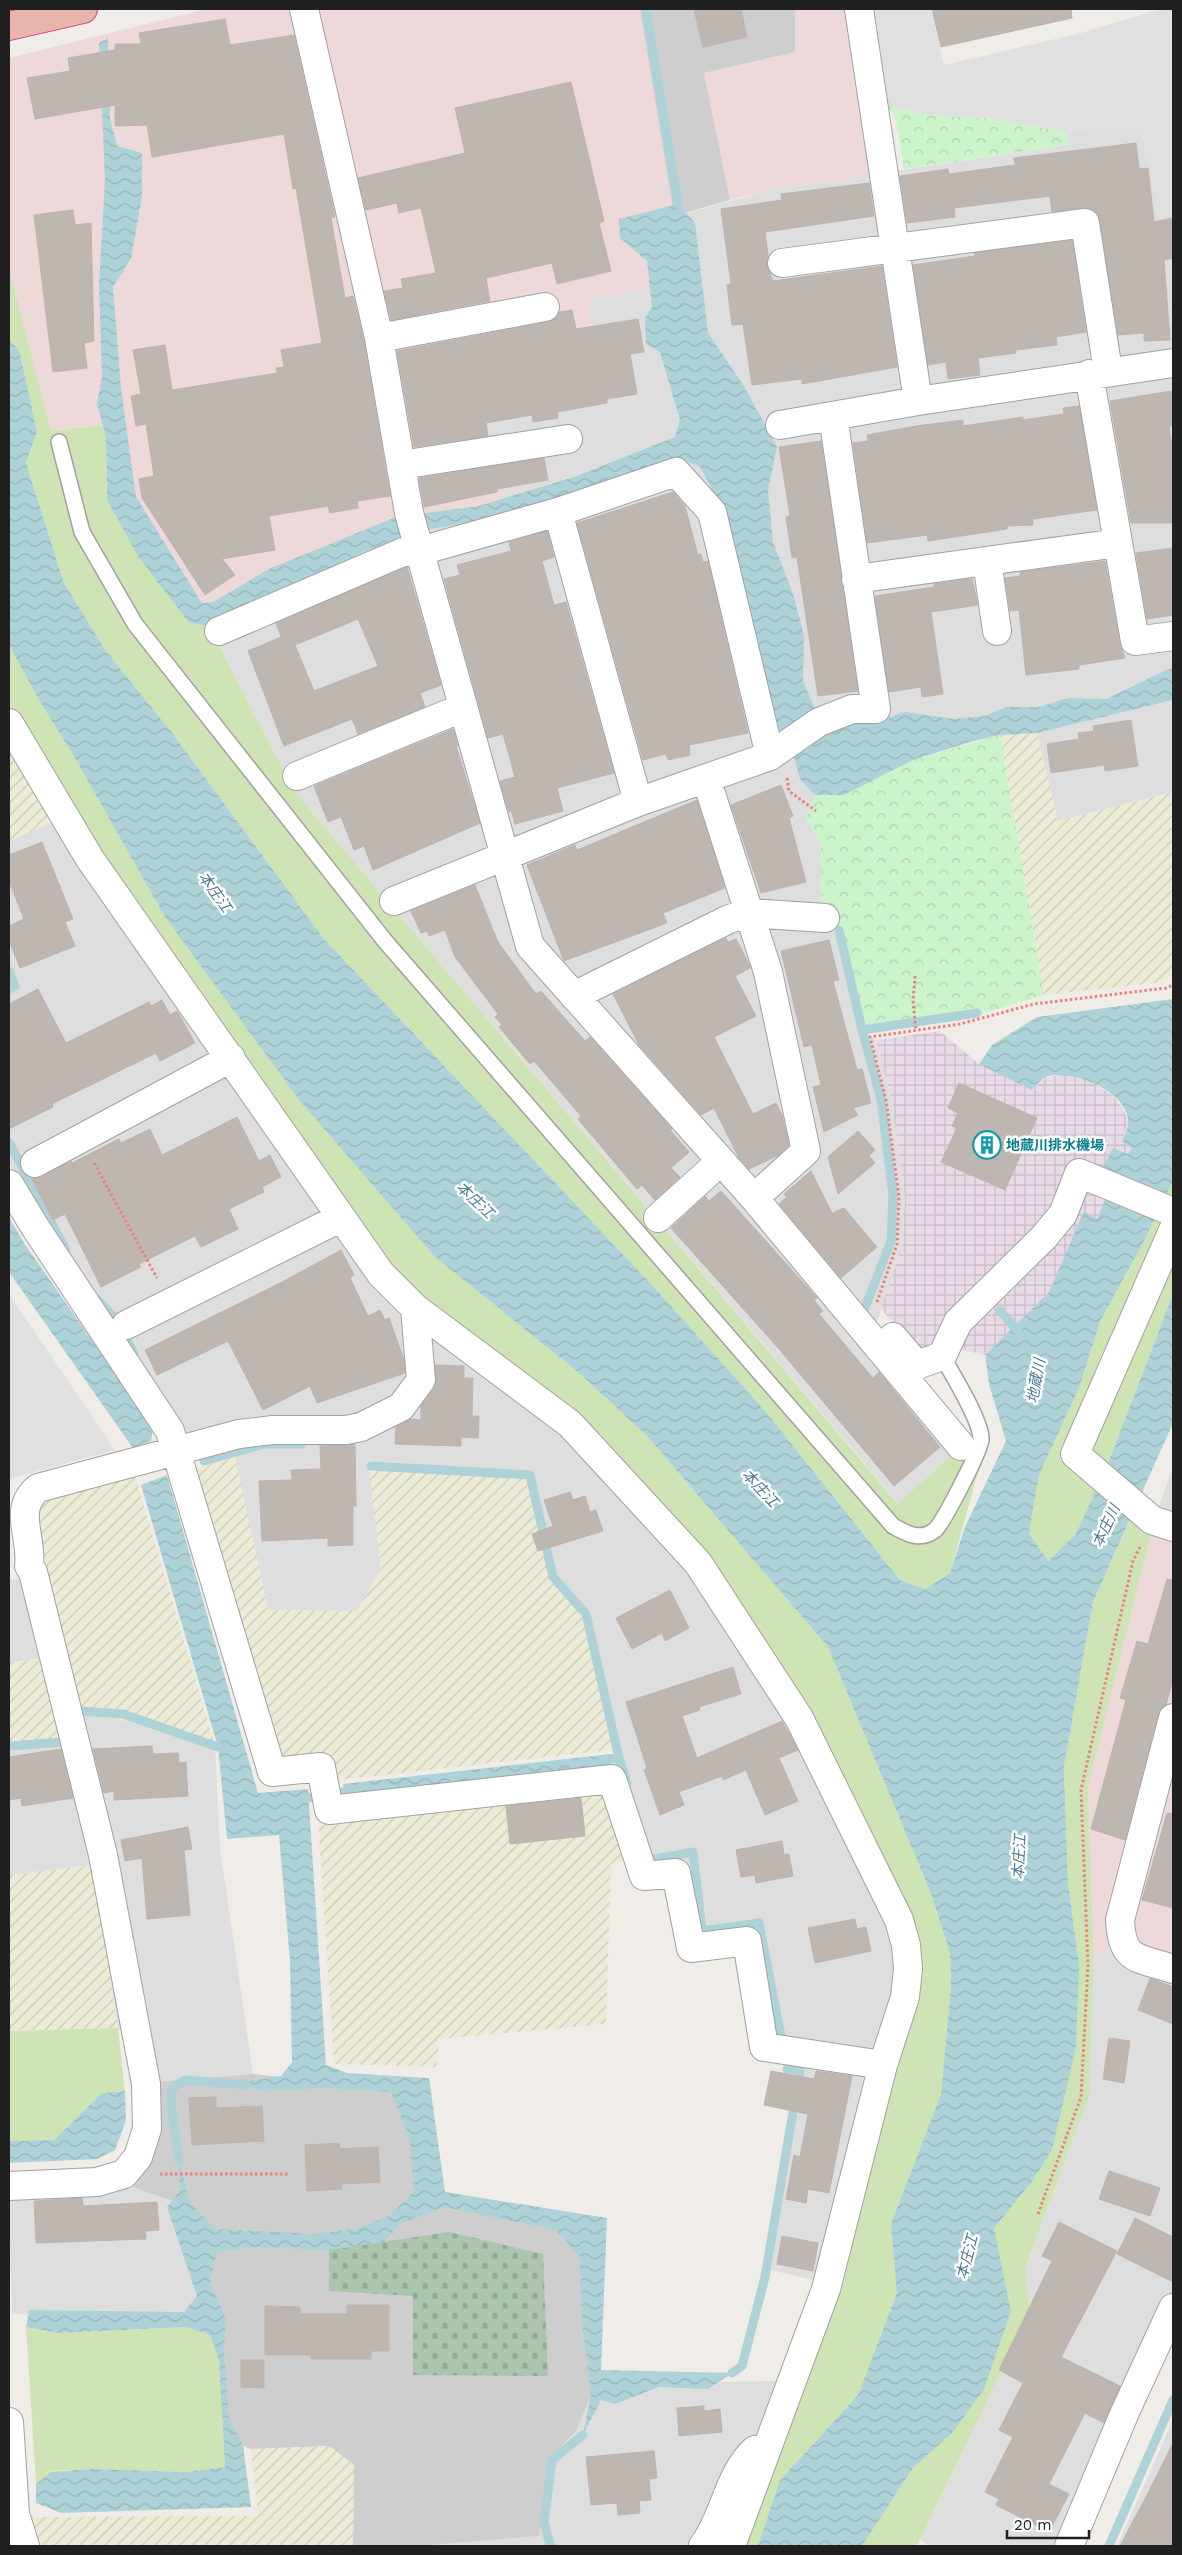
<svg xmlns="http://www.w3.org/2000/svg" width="1182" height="2555" font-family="'Work Sans','Noto Sans JP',sans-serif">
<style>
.residential{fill:#dedede}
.commercial{fill:#eed9da}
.industrial{fill:url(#industrial-grid)}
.religious{fill:#cecece}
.farmland{fill:url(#farmland-furrows)}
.grass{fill:#cfe4b4}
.cemetery{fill:url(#cemetery-stones)}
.park{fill:url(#park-crowns)}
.parking{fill:#e0e0e0}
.water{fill:url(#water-waves)}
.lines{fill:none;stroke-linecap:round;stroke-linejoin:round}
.stream{stroke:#add2d8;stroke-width:9}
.building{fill:#bdb6b1;stroke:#c0b3ac;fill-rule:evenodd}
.service-casing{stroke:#a1a1a1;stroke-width:18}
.minor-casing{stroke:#a1a1a1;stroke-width:30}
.trunk-casing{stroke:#c93a75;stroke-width:30}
.path{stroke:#eb817e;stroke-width:3;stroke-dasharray:2.5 2.5;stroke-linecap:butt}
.service{stroke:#fff;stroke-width:15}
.minor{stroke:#fff;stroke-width:28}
.trunk{stroke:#e8b4ab;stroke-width:28}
.labels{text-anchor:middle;stroke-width:5;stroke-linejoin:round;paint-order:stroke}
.culture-label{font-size:14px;font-weight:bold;fill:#0d838f;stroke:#fff;text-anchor:start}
.water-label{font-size:15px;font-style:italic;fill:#4f7898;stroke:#fff}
</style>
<defs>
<pattern id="industrial-grid" width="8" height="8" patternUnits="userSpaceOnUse" patternTransform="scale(1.25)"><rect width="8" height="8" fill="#e8dbe7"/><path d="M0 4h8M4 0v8" fill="none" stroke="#c7bcc6"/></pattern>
<pattern id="farmland-furrows" width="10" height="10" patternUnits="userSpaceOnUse" patternTransform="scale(1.25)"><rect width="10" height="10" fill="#ececd6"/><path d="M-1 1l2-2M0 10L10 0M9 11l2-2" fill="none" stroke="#cacab7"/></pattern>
<pattern id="cemetery-stones" width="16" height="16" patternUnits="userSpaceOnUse" patternTransform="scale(1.25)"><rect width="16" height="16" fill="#acc6ae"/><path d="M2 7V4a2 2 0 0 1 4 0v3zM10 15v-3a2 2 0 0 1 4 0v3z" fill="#94aa95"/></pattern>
<pattern id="park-crowns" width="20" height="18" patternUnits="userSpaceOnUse" patternTransform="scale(1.25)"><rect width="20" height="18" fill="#cbf4cb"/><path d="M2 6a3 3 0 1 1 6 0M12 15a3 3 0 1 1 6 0" fill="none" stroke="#aed1ae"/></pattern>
<pattern id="water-waves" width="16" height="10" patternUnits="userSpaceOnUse" patternTransform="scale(1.25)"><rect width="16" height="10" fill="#add2d8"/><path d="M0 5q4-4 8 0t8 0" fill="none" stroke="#95b4b9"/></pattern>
</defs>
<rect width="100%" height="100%" fill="#f0ede8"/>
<path class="residential" d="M1141,125L1160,218L1173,216V669H1168L1106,699L813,764L815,795L806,819L821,843L822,928H840L866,1032L876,1040L892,1101L905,1199L902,1247L876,1325L968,1440L899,1504L307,806L290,783L209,626L486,451L474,383L589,299L659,221L774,189L1068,145L1065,131Z
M1173,700V792L1058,821L1037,733Z
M57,820L562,1425L699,1573L789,1715L890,1927L896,1998L817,2281L771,2270L805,2060L762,2057L743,1951L684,1956L672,1882L640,1884L606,1786L619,1749L588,1612L555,1575L532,1473L369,1462L381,1568L357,1611L268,1610L235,1458L183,1439L9,1163V990L17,986L9,966V841Z
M1173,1467V1517L1156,1514Z
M23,1578L41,1658L9,1663V1580Z
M74,1707L215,1745L220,1848L253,2074L155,2082L118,2028L93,1865L9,1875V1747L81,1737Z
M1127,1941L1173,1963V2328L1079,2546H929L920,2540L1030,2312L1025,2270L1089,2096L1094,1958Z
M132,2187L178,2203L217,2319L12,2314L9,2193Z
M782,2381L723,2546H417L539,2536L548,2460L576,2431L596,2384Z
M1173,2420V2546H1117Z"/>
<path class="commercial" d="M207,9H640L674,216L677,282L589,299L592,361L474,383L486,451L495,452L505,507L388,531L202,616L123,502L115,423L51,431L9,268V58Z
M795,9H854L877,174L774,189L730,200L704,73L795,52Z
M1156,1514L1173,1517V1963L1127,1941L1094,1958L1088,1787Z"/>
<path class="industrial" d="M940,1031L979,1064L1031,1090L1045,1078L1066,1074L1086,1078L1113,1096L1123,1108L1128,1122L1122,1141L1132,1149L1115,1174L1097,1219L1084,1211L1049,1292L985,1355L936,1343L917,1350L881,1309L902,1247L905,1199L892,1101L876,1040Z"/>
<path class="religious" d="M640,9H795V52L704,73L730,200L674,216Z
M253,2074L419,2093L429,2194L590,2229L596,2384L576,2431L548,2460L539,2536L417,2546H353L354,2465L329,2446L251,2449L230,2441L178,2203L132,2187L152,2161L155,2082Z"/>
<path class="farmland" d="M1037,733L1058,821L1173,792V976L1156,983L1044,995L1000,735Z
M9,749L57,820L9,841Z
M9,966L17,987L9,990Z
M235,1457L268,1610L357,1611L381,1568L368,1461L532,1473L555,1575L588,1612L619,1749L339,1780L333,1758L278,1761L193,1469Z
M135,1476L215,1745L74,1707L42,1564L37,1514L47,1500Z
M41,1658L59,1739L9,1747V1663Z
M606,1786L632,1860L611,1864L606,2024L439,2039L437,2067L334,2064L318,1820L493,1803Z
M93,1865L118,2028L9,2031V1875Z
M329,2446L354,2465L353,2546H38L30,2517L258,2516L251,2449Z"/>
<path class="grass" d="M9,268L51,431L102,425L106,439L107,500L139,558L189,623L209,626L290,783L307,806L898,1504L968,1440L983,1454L950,1573L925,1589L900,1580L766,1412L653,1286L324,939L173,734L106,651L64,583L26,463L37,432L19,349L9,341Z
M9,645L40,702L72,753L165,917L384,1197L435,1257L579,1373L647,1436L828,1647L932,1896L950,1954L951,1986L941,2094L891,2224L898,2293L858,2395L780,2480L758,2546H723L817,2281L896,1998L890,1927L789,1715L699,1573L562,1425L390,1301L9,749Z
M1173,1181V1294L1105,1471L1075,1535L1048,1561L1029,1533L1039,1475L1079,1388L1101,1319L1141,1247Z
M1142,1494L1156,1514L1088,1787L1094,1958L1089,2096L1025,2269L1030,2312L917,2546H862L913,2468L953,2432L1011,2311L994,2228L1031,2183L1052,2150L1058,2121L1079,1964L1068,1883L1064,1767L1093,1602Z
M118,2028L125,2091L102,2093L54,2140L9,2141V2031Z
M26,2327L58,2333L187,2327L210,2335L219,2359L225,2467L187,2472L92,2469L52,2471L36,2484Z"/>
<path class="cemetery" d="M449,2232L543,2254L548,2376L413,2375V2296L329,2291V2250Z"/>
<path class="park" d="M888,106L928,115L996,119L1041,128L1065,131L1068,145L904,169L896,120Z
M1000,735L1044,995L975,1016L866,1032L840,929H822L821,843L806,819L815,795H844L915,759Z"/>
<path class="parking" d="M872,9H931L944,65L1081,33L1161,9H1173V216L1160,219L1141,125L1065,131L1041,128L996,119L928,115L888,106L882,81Z
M9,1294L115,1450L9,1479Z"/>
<path class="water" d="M108,38L110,118L117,146L142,153V196L131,259L113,287L121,389L136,497L202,603L213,602L269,569L396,517L479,506L574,477L675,437L680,420L660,352L646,344L645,318L652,307L647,261L620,238L619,219L678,204L695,223L708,333L744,386L777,447L768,490L773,542L794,597L804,636L803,681L816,711L837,722L885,719L905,712L954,719L985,716L1006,707H1039L1068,698L1106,699L1168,669H1173V700L1037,733L1000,735L974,741L915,759L844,795H815L800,779L794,757L800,748L792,733L776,728L727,517L700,467L681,459L660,462L498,517L426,530L400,537L361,553L209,626L189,623L139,558L107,500L106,439L97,403L102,378L99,285L105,180L99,43Z
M9,341L19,349L37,432L26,463L64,583L106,651L173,734L324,939L653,1286L766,1412L900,1580L925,1589L950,1573L965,1527L1006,1441L989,1384L985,1355L1049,1292L1084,1211L1097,1219L1115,1175L1102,1169L1113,1148L1128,1154L1132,1149L1122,1141C1124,1136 1128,1128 1128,1123C1130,1092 1071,1068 1046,1077C1041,1079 1036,1086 1031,1090L979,1064L992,1045L1037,1017L1173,999V1181L1141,1247L1101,1319L1079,1388L1039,1475L1029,1533L1048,1561L1075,1535L1105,1471L1173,1294V1423L1093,1602L1064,1767L1068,1883L1079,1964L1076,2047L1052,2150L1031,2183L994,2228L1011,2311L984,2389L953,2432L913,2468L862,2546H758L780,2480L858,2395L897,2293L891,2224L941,2094L951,1986L950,1954L932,1896L828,1647L647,1436L579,1373L435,1257L300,1101L165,917L72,753L40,702L9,645Z
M9,1217L24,1243L153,1428L151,1441L133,1448L9,1272Z
M167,1475L258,1793L308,1789L326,2065L347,2073L429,2078L445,2192L607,2218L601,2370L732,2373L708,2389L659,2387L615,2404L601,2400L583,2435L591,2394L582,2321L580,2257L556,2230L445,2207L400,2224L384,2242L329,2250L251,2247L217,2252L210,2280L226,2320L224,2350L229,2420L243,2445L251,2507L61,2513L36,2503V2484L51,2472L92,2469L187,2472L225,2467L219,2359L210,2335L187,2327L58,2333L26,2327L29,2310L184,2312L197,2296L167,2207L180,2191L179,2161L190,2203L215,2229L317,2234L358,2228L389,2216L414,2192L410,2140L391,2092L326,2088L260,2091L247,2085L250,2081L281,2076L292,2062L290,1960L279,1835L227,1839L218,1747L141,1485Z
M612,1754V1765L345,1798L343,1784Z
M125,2091L126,2120L115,2150L97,2159L9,2163V2141L54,2140L102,2093Z"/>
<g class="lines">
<path class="stream" d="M646,9L678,204
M839,930L862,1030L977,1013
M9,971L15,986L9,989
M862,1030L881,1099L893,1196L891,1241L864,1310
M9,1142L66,1250
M97,1299L118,1322L134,1354
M1000,1311L1022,1335
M204,1461L264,1444H302
M371,1466L530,1475L553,1577L586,1614L619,1758
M81,1711L123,1714L218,1747
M9,1746L64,1742
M601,1760L619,1758L627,1783
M308,1798L355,1790
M647,1853L649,1860L693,1852L702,1931L759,1923L781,2036
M787,2069L800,2070L797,2087
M179,2161L171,2105L172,2088L185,2080L247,2085
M732,2373L742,2366L765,2277L795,2100
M550,2544L544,2523L552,2460L583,2435
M1109,2546L1173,2400"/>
</g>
<path class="building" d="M694,9H741L747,37L703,47Z
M932,9H1071L1072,18L941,47Z
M225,19L230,45L294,35L335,217L331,218L345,298L353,296L364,341L390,496L357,501L358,508L330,513L328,506L269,516L275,550L222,559L235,575L205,595L142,498L139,479L154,476L146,424L136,426L131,396L141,394L133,350L165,345L172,390L277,373L276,368L284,367L281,350L322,343L296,188L293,189L284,134L152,157L147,125L115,126V105L35,119L27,78L70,71L68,58L115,50V44H141L139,33Z
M571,82L604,221L599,223L611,271L557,284L552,263L486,278L490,301L391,320L384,291L403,288L401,279L436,273L421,208L399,213L397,203L366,210L358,178L465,153L455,108Z
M1136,143L1139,169L1148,168L1154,222L1173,218V258L1164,260L1170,340L1144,341V333L1118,335L1100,221L1098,214L1091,209L1083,208L1052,212L1050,196L954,208L955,217L907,223L900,176L948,169L949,174L1015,165L1014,158Z
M869,183L874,216L765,232L768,256L767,266L773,281L882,266L897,367L802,384V379L752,385L743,324L732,325L727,285L731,284L721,209L782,200L781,194Z
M73,210L75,225L91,223L94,341L84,343L87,368L53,372L34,215Z
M1072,240L1086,332L1056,337L1057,345L1016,350V353L978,358L980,375L948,379L946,362L928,365L913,265L975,256L974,253Z
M572,310L576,329L638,319L644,352L630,354L637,394L607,399V403L557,412L558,418L533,422L532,415L486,423L488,436L414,447L397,351L548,322L555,318L560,312Z
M1171,391L1173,426H1169L1173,455V523H1131L1110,401Z
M1079,406L1097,510L1033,519V525L1007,526V529L928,541L927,535L867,543L853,443L868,441L867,435L916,426L963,420V426L1023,417V420L1064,414L1063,408Z
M821,441L858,691L818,696L797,557L792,558L786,517L790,516L779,447Z
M544,458L548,480L497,489V492L424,507L419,478Z
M673,492L685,506L698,555L701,554L703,562L708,561L748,733L689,745L690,755L668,760L666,754L643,760L577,523Z
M547,531L554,557L542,561L554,605L566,602L614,773L557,788L563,811L515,824L511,810L509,812L500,781L515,777L503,734L488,738L444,579L460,575L457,565L511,551L509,542Z
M1173,548V615L1147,619L1136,553Z
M1105,561L1120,644L1125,658L1079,665V669L1026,675L1019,610L1010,611L1005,578L1020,576V572Z
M407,567L441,685L420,693L425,707L358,734L352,719L284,746L248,651L281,637L276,623ZM358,619L378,666L314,691L295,645Z
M972,579L978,605L931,612L943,694L922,697L921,687L889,692L875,596L934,587V584Z
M1131,720L1138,766L1105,771L1104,765L1051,773L1047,744L1079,739L1078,733L1094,731L1093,726Z
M453,729L458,746H456L480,823L373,870L364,846L354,850L341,817L328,822L314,786Z
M781,785L793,816L789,818L806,882L761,893L731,805Z
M697,800L725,888L663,913L667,923L564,961L527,865L575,845L577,850Z
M42,842L73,919L65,922L75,946L20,968L9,940V926L24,919L9,881V855Z
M475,885L498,942L536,994L541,991L585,1041L590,1037L672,1129L670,1130L689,1152L671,1168L680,1177L655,1200L642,1185L637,1189L578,1119L581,1116L534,1061L530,1064L499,1027L502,1025L495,1017L498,1014L455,957L445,930L429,936L427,931L421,933L411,911Z
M726,938L728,942L736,939L750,966V968L735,976L756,1016L714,1037L753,1114L776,1103L782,1115L789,1145L779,1155L749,1169L739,1158L714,1108L701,1115L639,1045L613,994Z
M829,940L839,980L833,981L857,1070L862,1069L871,1103L853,1108L858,1115L824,1132L813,1087L821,1085L812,1045L804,1047L781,951Z
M38,989L66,1043L149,1002L151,1006L162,1000L170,1015L177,1011L195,1043L160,1061L156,1053L52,1104L53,1107L9,1129V1004Z
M959,1083L1037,1118L1005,1190L941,1162L957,1128L952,1126L958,1113L948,1108Z
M237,1117L259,1161L270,1155L281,1177L262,1187L264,1192L229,1209L238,1229L201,1247L195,1236L139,1264L141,1267L101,1287L65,1214L53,1220L32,1179L42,1177L71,1161L72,1163L119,1139L121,1143L150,1129L162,1155Z
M858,1131L875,1150L869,1156L875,1163L838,1194L828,1157Z
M811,1171L832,1213L844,1208L877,1247L841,1278L779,1204L787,1197L784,1194Z
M721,1191L817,1298L814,1300L823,1311L819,1314L873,1378L879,1372L940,1447L894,1486L779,1349L671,1228L705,1196L709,1201Z
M341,1250L354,1275L350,1278L368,1316L380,1310L385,1320L389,1318L404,1360L405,1373L317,1403L310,1386L263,1410L228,1341L157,1375L145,1350L282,1282Z
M435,1365L464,1366V1378H473L472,1416H479L478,1438L461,1437V1446L395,1444L396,1427L410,1419L421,1420V1406L434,1389L436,1379Z
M355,1444L356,1506H353V1545L328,1546V1538L262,1541L259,1481L292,1480L291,1470L321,1469L320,1446Z
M570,1492L573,1500L585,1496L590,1512L596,1510L603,1531L538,1551L532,1534L553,1526L544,1500Z
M1167,1579L1173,1580V1679L1166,1705L1158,1714L1125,1840L1091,1829L1126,1700L1120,1698L1137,1641L1148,1644Z
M670,1590L689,1628L665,1641L662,1633L632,1649L616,1618Z
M733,1667L741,1694L699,1707L700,1710L682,1716L697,1758L782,1721L798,1750L779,1758L798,1801L765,1815L746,1770L723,1780L722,1776L679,1792L684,1805L660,1815L644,1770L647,1768L626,1702Z
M152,1746L153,1754L178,1753L179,1763L186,1762L188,1796L114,1800V1791L104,1793L93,1749Z
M61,1749L73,1798L22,1806L21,1798L9,1800V1757Z
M581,1798L585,1836L510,1844L506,1806Z
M1167,1813L1173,1814V1908L1142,1900Z
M188,1827L192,1849L184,1850L190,1915L147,1919L142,1858L125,1861L121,1840Z
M782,1841L784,1855L789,1854L793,1876L756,1883L755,1875L741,1877L736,1850Z
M855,1919L857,1929L866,1927L871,1951L815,1963L808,1928Z
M1150,1978L1173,1987V2024L1138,2010Z
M1109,2038L1130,2041L1124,2083L1103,2079Z
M771,2071L814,2079L816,2071L852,2076L829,2193L808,2189L806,2203L786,2199L794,2155L800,2157L808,2114L764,2105Z
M216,2097V2108L262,2106L264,2141L192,2145L189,2098Z
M339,2143L340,2149L378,2147L380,2182L341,2184L342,2189L307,2191L305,2145Z
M1109,2171L1160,2188L1150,2216L1099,2199Z
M82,2198L83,2206L157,2202L159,2230L145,2231L146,2239L36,2243L34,2201Z
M1135,2218L1173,2237V2282L1117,2254Z
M1059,2222L1117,2251L1061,2357L1120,2386L1104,2423L1085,2413L1049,2484L1069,2494L1049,2532L996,2505L999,2499L985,2492L1013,2437L999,2430L1023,2383L999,2370L1052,2261L1042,2256Z
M782,2236L818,2243L813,2271L777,2264Z
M347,2305H389V2351H371V2359H311V2355H265V2306L300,2307V2314H347Z
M241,2360H264V2388L241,2387Z
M704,2406V2411L720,2409L722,2432L679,2436L677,2408Z
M1173,2443V2546H1120L1149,2491Z
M654,2451L657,2478L649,2479L651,2500L639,2501L640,2513L618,2515L617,2503L591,2505L586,2457Z"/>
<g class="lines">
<defs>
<path id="service" d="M59,442L82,532L135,624L385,941L893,1526C906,1533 920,1542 935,1530C943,1523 981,1450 981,1439C981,1420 952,1374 942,1356"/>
<path id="minor" d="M304,9L379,338L409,513L530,946L754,1198L961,1446
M859,9L918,401
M782,263L1085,223L1108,371
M379,338L545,307
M1089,374L1135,641L1173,636
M780,425L918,401L1173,363
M401,465L568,439
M558,512L638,802
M987,561L997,631
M856,579L1118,543
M219,631L403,552L420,551L558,512L676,472L712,512L770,756L638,802L394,901
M9,723L90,859L381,1274L415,1308L570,1424L698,1563L799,1718L899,1920L906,1945L908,1969L905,1997L883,2065L826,2289L731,2546
M770,756L819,722L852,709H876L833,416
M297,776L462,708
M706,778L768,972L806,1151L754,1198
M574,996L729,919L749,913L825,918
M35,1163L231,1058
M9,1184L35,1227L170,1431L272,1772L321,1767L329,1810L612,1779L644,1876L676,1873L691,1948L747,1941L764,2047L883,2065
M658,1218L721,1161
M1173,1230L1075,1454L1152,1520L1173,1527
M126,1325L340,1218
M893,1337L917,1365L942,1356L958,1322L1044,1237L1063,1214L1079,1173L1173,1212
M1173,1718L1120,1920C1122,1962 1137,1957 1173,1969
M9,2186L97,2182L124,2174L138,2157L147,2129L146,2084L103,1855L33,1572L29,1566C33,1537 12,1510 38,1488L239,1434L273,1430H346L361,1427L401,1407L421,1380L415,1308
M9,2422L15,2514L25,2546
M703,2546C725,2517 728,2474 755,2450
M1069,2546L1125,2412L1173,2308"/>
<path id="trunk" d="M9,26L83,9"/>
</defs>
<use href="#service" class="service-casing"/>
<use href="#minor" class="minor-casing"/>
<use href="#trunk" class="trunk-casing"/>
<path class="path" d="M787,778L789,791L816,811
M915,976L913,1001L916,1030
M94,1163L157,1278
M877,1302L897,1244L899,1197L886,1100L870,1037L960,1024L1034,1004L1166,988L1173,985
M160,2174H290
M1038,2214L1081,2097L1088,1965L1081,1790L1133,1561L1141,1545"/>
<use href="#service" class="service"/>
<use href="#minor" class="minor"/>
<use href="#trunk" class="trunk"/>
</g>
<defs>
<symbol id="building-ring" viewBox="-11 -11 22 22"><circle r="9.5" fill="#fff" stroke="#0f9aa8" stroke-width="1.5"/><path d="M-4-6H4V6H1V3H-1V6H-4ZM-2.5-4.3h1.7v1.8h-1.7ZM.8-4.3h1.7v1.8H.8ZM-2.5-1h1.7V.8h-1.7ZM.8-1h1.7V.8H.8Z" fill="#0f9aa8"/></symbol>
</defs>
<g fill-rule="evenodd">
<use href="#building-ring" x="971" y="1129" width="32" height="32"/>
</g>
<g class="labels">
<g class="culture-label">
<text x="1006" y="1150">地蔵川排水機場</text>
</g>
<g class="water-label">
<text transform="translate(215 892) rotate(55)" y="5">本庄江</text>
<text transform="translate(475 1200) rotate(44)" y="5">本庄江</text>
<text transform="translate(1036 1381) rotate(-80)" y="5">地蔵川</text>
<text transform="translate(760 1488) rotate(47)" y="5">本庄江</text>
<text transform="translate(1106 1526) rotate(-65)" y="5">本庄川</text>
<text transform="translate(1019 1857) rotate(-87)" y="5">本庄江</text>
<text transform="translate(967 2257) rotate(-75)" y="5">本庄江</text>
</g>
</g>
<rect width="1182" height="2555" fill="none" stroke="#202020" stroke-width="20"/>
<path d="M1007 2530v8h82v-8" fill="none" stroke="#202020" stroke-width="2.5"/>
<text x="1014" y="2530" font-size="15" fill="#202020" stroke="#ffffff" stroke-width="4" paint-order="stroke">20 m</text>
</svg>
